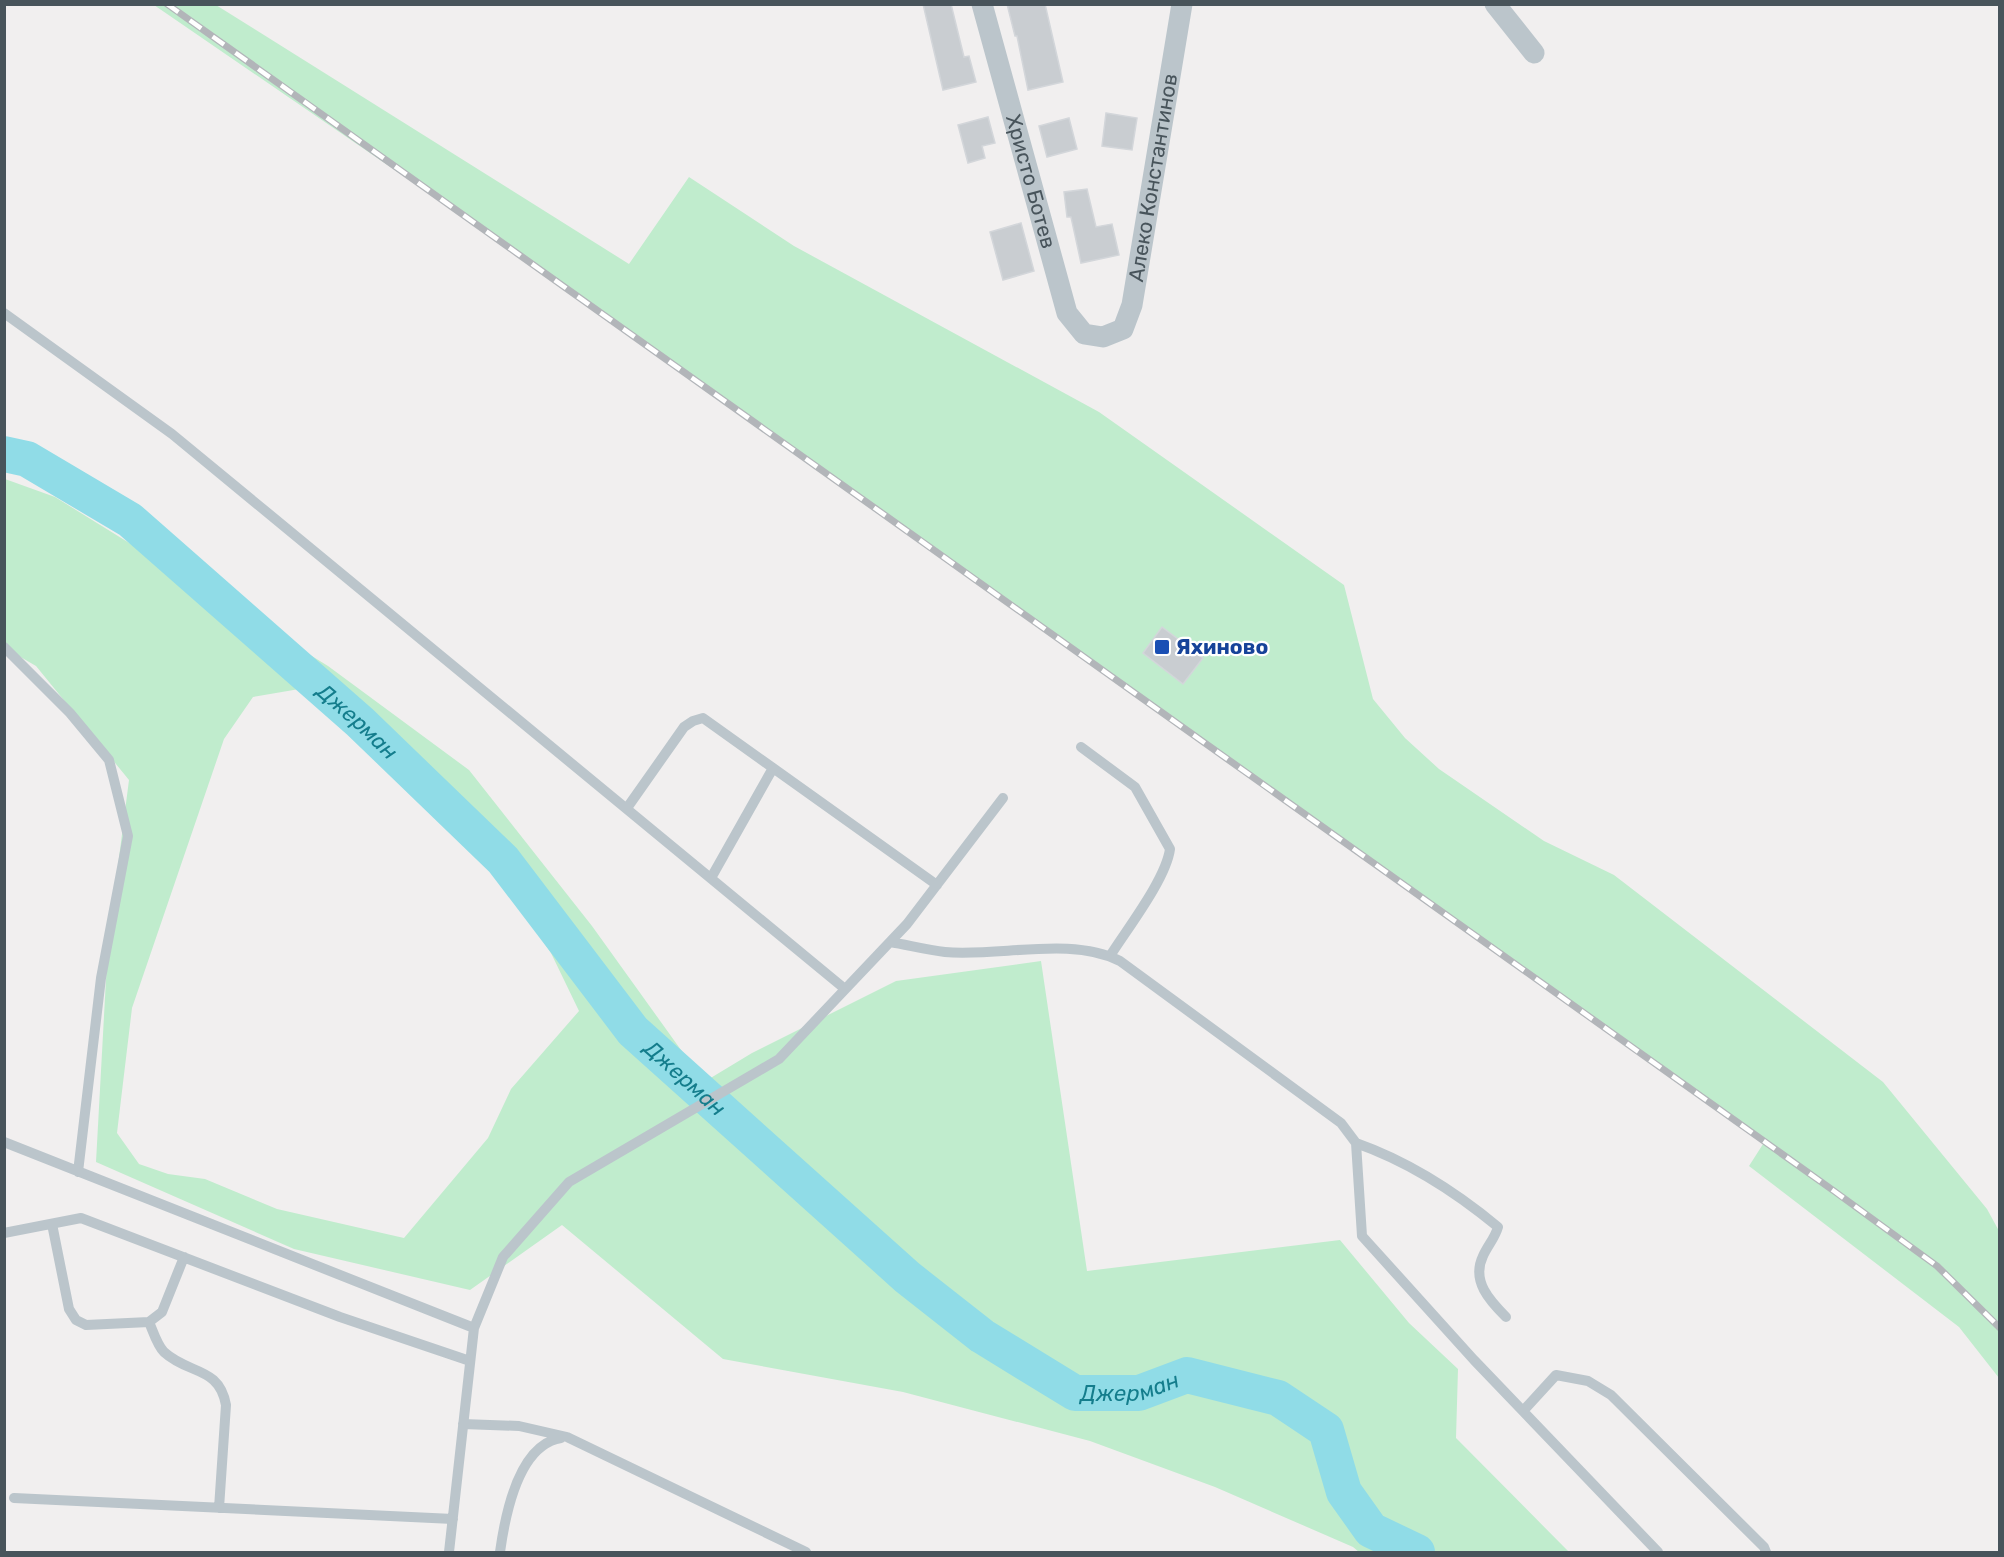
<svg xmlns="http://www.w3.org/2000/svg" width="2004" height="1557" font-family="Rubik,sans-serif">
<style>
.green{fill:#c0eccd;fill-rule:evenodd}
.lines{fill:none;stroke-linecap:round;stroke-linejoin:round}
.river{stroke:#90dce7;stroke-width:36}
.building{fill:#c9cdd1;stroke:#d3d6da;stroke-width:1.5}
.lane{stroke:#bbc5cb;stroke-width:10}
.street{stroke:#bbc5cb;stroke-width:21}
.rail-casing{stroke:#b2b5b9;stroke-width:7}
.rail{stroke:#fff;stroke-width:4.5;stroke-dasharray:14;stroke-linecap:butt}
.transit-dot{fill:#1a4fb4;stroke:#fff;stroke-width:2}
.labels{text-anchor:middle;stroke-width:4.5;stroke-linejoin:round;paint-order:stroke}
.street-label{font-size:21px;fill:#48545b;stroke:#fff}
.transit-label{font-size:21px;font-weight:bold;fill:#164399;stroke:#fff;text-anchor:start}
.water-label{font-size:22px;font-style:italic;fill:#147d8c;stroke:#fff}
</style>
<rect width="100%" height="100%" fill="#f1efef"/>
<path class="green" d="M154,5H216L629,264L689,177L794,246L1099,412L1344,585L1373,699L1405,738L1439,769L1544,841L1614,875L1883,1082L1987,1209L1999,1231V1378L1959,1327L1749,1166L1765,1141L491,236Z
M5,479L55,497L328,666L469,770L592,926L704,1082L752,1053L896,981L1041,961L1087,1271L1340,1240L1409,1323L1458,1369L1456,1438L1569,1552H1359L1353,1547L1215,1487L1090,1441L903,1392L723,1359L562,1225L470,1290L294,1249L96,1162L108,943L129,780L36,666L5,648ZM317,686L484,854L551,953L579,1011L511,1089L488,1138L404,1238L277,1209L205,1179L168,1174L139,1164L117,1133L132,1008L224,739L253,697Z"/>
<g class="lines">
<path class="river" id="s1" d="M4,454L27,459L130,520L360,722L503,860L633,1031L907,1277L982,1336L1075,1393H1139L1187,1375L1278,1398L1326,1430L1344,1492L1371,1530L1417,1552"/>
</g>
<path class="building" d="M923,4H951L964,57L969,56L976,82L943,90Z
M1007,4H1045L1063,82L1028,90L1017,36H1015Z
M1106,113L1137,118L1132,150L1102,146Z
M988,117L995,143L982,146L985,158L968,163L958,125Z
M1069,118L1077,149L1047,157L1039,126Z
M1087,189L1096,227L1112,224L1119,255L1081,263L1071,217H1067L1064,192Z
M1021,223L1034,271L1003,280L990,232Z
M1162,627L1203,658L1183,684L1143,653Z"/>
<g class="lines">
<path class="lane" d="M4,313L172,434L845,989
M4,647L70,713L109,760L128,836L101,978L78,1172
M1081,747L1135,787L1170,849C1166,879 1127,929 1110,956
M627,808L684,727L693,721L703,718L937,885
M711,878L773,768
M890,942C908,945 927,950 945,952C999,957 1071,936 1120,961L1341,1123L1356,1143L1362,1236L1474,1360L1658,1552
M4,1142L474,1328
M1356,1143C1407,1161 1457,1193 1498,1227C1495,1238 1488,1245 1483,1256C1471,1281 1490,1301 1506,1317
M52,1224L69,1309L76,1320L86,1325L149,1322L162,1312L184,1257
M4,1233L81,1218L340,1317L470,1361
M149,1322C153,1331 157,1345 164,1352C189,1375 219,1366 226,1405L219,1508
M1523,1411L1556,1375L1588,1381L1611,1395L1764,1547L1766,1552
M463,1424L519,1426L567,1437L806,1552
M14,1498L453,1519
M449,1552L474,1328L503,1257L569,1182L779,1059L907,924L1003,798
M500,1552C505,1516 518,1445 561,1438"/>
<g class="street">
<path id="s2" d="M982,4L1067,313L1084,334L1103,337L1123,329L1132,305L1182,4"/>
<path d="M1495,4L1534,53"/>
</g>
<defs>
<path id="rail" d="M167,4L1834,1191L1937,1266L2000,1328"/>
</defs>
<use href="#rail" class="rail-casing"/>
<use href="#rail" class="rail"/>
</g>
<rect class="transit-dot" x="1154" y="639" width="16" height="16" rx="3"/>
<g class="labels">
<g class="street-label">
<text dy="7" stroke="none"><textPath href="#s2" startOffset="543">Алеко Константинов</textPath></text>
<text dy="7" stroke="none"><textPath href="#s2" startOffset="184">Христо Ботев</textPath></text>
</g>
<g class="transit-label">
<text x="1176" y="654">Яхиново</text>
</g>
<g class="water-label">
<text dy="8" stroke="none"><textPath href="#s1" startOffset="447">Джерман</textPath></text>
<text dy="8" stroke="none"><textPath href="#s1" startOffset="933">Джерман</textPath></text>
<text dy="8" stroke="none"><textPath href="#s1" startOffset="1491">Джерман</textPath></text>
</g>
</g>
<rect width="2004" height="1557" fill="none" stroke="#48545b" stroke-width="12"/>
</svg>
